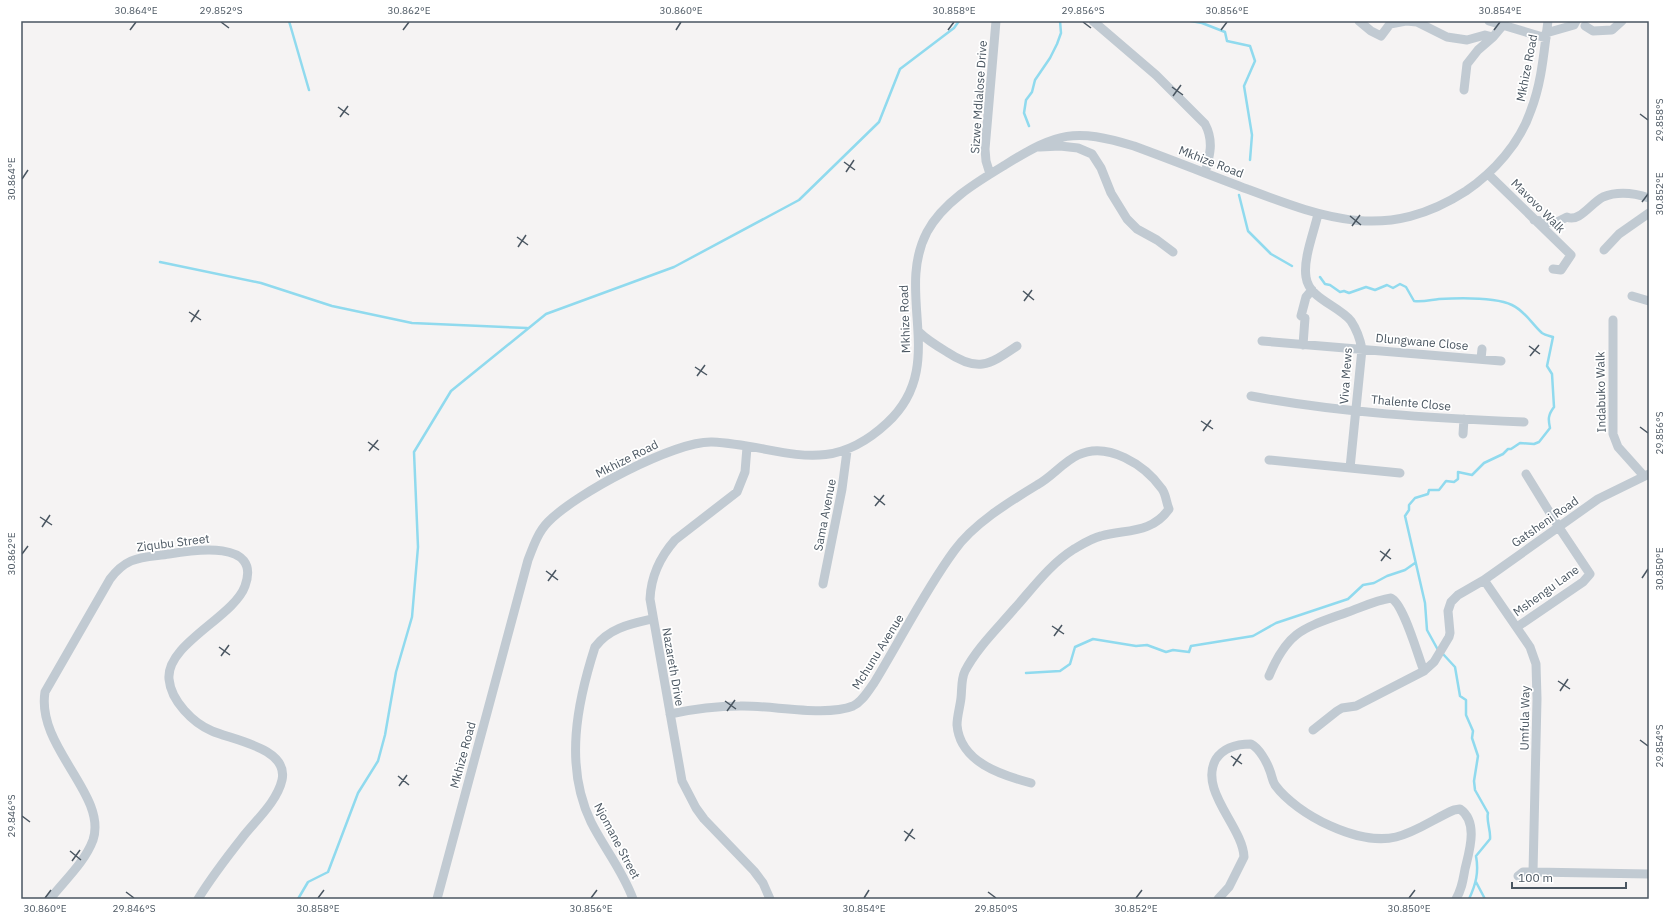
<svg xmlns="http://www.w3.org/2000/svg" width="1670" height="920" font-family="'IBM Plex Sans',sans-serif">
<style>
.lines{fill:none;stroke-linecap:round;stroke-linejoin:round}
.stream{stroke:#90daee;stroke-width:2.5}
.minor{stroke:#c1cad2;stroke-width:9}
.ticks{fill:none;stroke:#4a5661;stroke-width:1.5}
.labels{text-anchor:middle;stroke-width:3.5;stroke-linejoin:round;paint-order:stroke}
.street-label{font-size:12px;fill:#4a5661;stroke:#fff}
.neatline{fill:none;stroke:#4a5661;stroke-width:1.5}
.ticks-label{font-size:10px;text-anchor:middle;fill:#4a5661}
</style>
<rect width="100%" height="100%" fill="#f5f3f3"/>
<g class="lines">
<path class="stream" d="M289,21L309,90
M1191,21L1202,23L1225,32L1227,41L1250,46L1255,61L1244,86L1252,135L1250,160
M1029,126L1024,113L1026,100L1032,92L1035,80L1050,58L1057,44L1061,33L1060,21
M1239,195L1248,231L1271,254L1292,266
M160,262L261,283L332,306L412,323L527,328
M1320,277L1325,284L1330,285L1340,292L1344,291L1349,293L1366,287L1375,290L1387,285L1393,288L1400,284L1406,287L1414,301C1423,302 1430,300 1439,299C1458,298 1495,297 1512,305C1525,311 1532,324 1542,333C1545,335 1550,336 1553,337L1547,366L1552,374L1554,407C1548,415 1548,419 1550,428L1539,442L1534,444L1520,443L1511,449H1508L1503,454L1484,463L1472,475L1458,472V479L1454,482L1446,481L1439,490H1429L1428,494L1415,498L1409,505V510L1405,516L1425,603L1427,630L1438,650
M1443,654L1455,667L1460,696L1466,700V715L1473,731L1472,738L1478,756L1474,781L1475,790L1488,813C1486,821 1491,830 1490,839L1476,856C1479,872 1476,884 1469,899
M1026,673L1060,671L1070,664L1075,647L1093,639L1136,646L1147,645L1166,652L1173,650L1189,652L1191,646L1253,636L1276,623L1348,599L1363,585L1374,583L1387,576L1405,570L1415,563
M1476,882L1485,899
M298,899L308,882L328,872L358,793L378,761L385,735L396,672L412,617L418,547L414,452L451,391L546,314L674,267L799,200L879,122L900,69L954,28L959,21"/>
<path class="minor" d="M1093,21L1156,75L1205,124C1214,141 1210,155 1205,173
M1359,21L1371,31L1381,36L1390,24L1406,21L1417,22L1447,37L1467,40L1485,35L1493,37L1503,25
M1489,21L1546,38
M1585,26L1593,31L1612,30L1622,21
M1546,33L1574,25L1576,21
M1464,90L1467,64L1478,50L1493,37
M1040,147L1060,146L1078,148L1092,154L1101,168L1111,193L1127,219L1137,229L1157,240L1173,252
M990,174L986,161L985,149L996,21
M1488,174L1571,255L1561,270L1553,269
M1318,214C1314,232 1303,259 1306,277C1309,299 1338,305 1351,321C1357,330 1360,339 1362,349L1350,468
M1534,220L1555,223L1567,217C1579,223 1591,203 1603,197C1618,191 1634,193 1649,198
M1604,250L1619,234L1649,213
M1632,296L1649,301
M1613,320V434L1618,447L1644,476
M919,332C927,340 937,346 947,352C977,372 988,366 1017,346
M1262,341L1501,361
M1303,345L1305,318L1301,316L1306,297L1312,290
M1481,359L1482,349
M1251,396C1340,413 1433,418 1524,422
M1463,434L1464,419
M747,447L745,472L737,492L675,540C660,557 651,576 650,599L682,781L696,808L704,819L754,871L763,883L770,899
M1269,460L1400,473
M1484,580L1530,647L1536,664L1537,699L1533,872
M823,584L842,489L847,451
M1517,627L1583,582L1590,574L1558,526L1526,474
M1269,676C1288,630 1304,628 1348,612C1362,607 1377,600 1391,598C1404,604 1418,657 1424,671
M670,714C693,709 716,706 740,706C771,705 826,717 853,706C862,702 868,691 874,683C901,639 924,592 954,551C973,524 1009,502 1037,485C1052,477 1063,462 1078,455C1108,441 1145,465 1162,489C1166,494 1166,502 1169,509C1151,534 1127,529 1101,536C1092,538 1081,545 1074,549C1049,565 1033,588 1014,609C997,629 977,648 965,671C961,679 962,689 961,698C960,707 957,716 957,725C960,762 1001,775 1031,783
M1313,730L1337,711L1342,708L1356,706L1424,671L1434,662L1449,637L1450,633L1448,611L1451,602L1458,595L1484,580L1598,499L1649,474
M1518,876L1523,872H1533L1649,874
M50,899C64,881 85,862 93,840C108,795 36,747 45,692L110,579C116,571 122,565 131,561C142,556 157,556 169,554C193,550 262,539 245,586C234,617 166,644 169,679C171,701 193,723 212,731C233,740 289,748 282,780C277,802 255,821 242,838C227,857 211,878 198,899
M437,899L528,560C533,547 538,532 548,522C575,494 674,441 712,442C782,445 826,480 887,423C949,366 894,295 927,232C943,202 977,182 1005,165C1058,132 1074,128 1134,146C1172,160 1210,175 1247,189C1327,219 1387,242 1466,191C1494,172 1520,143 1531,110C1542,82 1544,50 1548,21
M633,899C623,871 604,848 591,822C564,766 577,703 595,647C609,628 630,624 652,619
M1218,899L1229,887L1244,857C1243,827 1198,790 1216,759C1224,747 1237,744 1251,744C1259,748 1267,762 1270,771C1272,776 1272,780 1275,785C1297,815 1359,846 1396,837C1417,832 1435,818 1454,810L1460,809C1479,822 1469,852 1465,869C1463,880 1462,889 1456,899"/>
</g>
<path class="ticks" d="M221,22L229,28M1083,22L1091,28M130,30L136,22M403,30L409,22M676,30L681,22M948,30L954,22M1221,30L1227,22M1494,30L1500,22M1172,87L1183,95M1173,96L1181,85M338,107L349,115M1640,114L1648,120M340,117L348,106M844,162L855,170M846,172L854,160M22,179L28,170M1642,202L1648,194M1350,216L1361,225M1352,226L1360,215M517,237L528,245M518,247L526,235M1023,291L1034,300M1024,301L1032,290M189,312L201,320M191,322L199,310M1529,346L1540,354M1530,356L1539,345M695,367L707,375M697,376L705,365M1201,421L1213,429M1640,427L1648,433M1203,431L1211,420M368,442L379,450M369,451L378,440M874,496L885,505M875,506L884,495M40,517L52,525M42,527L50,515M1380,551L1391,559M22,554L28,546M1381,561L1390,549M546,571L558,580M1642,578L1648,569M548,581L556,570M1052,626L1064,634M1054,636L1062,625M219,647L230,655M221,656L229,645M1558,681L1570,689M1560,691L1568,679M725,701L736,709M727,711L735,700M1640,740L1648,746M1231,756L1242,764M1233,766L1241,754M398,776L409,785M399,786L407,775M22,816L30,822M904,831L915,839M905,841L913,829M70,851L81,860M72,861L80,850M126,892L134,898M988,892L996,898M45,898L51,890M318,898L324,890M591,898L597,890M864,898L869,890M1136,898L1142,890M1409,898L1415,890"/>
<g class="labels">
<g class="street-label">
<text transform="translate(1527 68) rotate(-79)" y="4">Mkhize Road</text>
<text transform="translate(979 97) rotate(-86)" y="4">Sizwe Mdlalose Drive</text>
<text transform="translate(1211 162) rotate(21)" y="4">Mkhize Road</text>
<text transform="translate(1538 206) rotate(45)" y="4">Mavovo Walk</text>
<text transform="translate(905 319) rotate(-92)" y="4">Mkhize Road</text>
<text transform="translate(1422 342) rotate(5)" y="4">Dlungwane Close</text>
<text transform="translate(1346 376) rotate(-86)" y="4">Viva Mews</text>
<text transform="translate(1601 392) rotate(-91)" y="4">Indabuko Walk</text>
<text transform="translate(1411 403) rotate(5)" y="4">Thalente Close</text>
<text transform="translate(627 459) rotate(-27)" y="4">Mkhize Road</text>
<text transform="translate(825 515) rotate(-79)" y="4">Sama Avenue</text>
<text transform="translate(1545 522) rotate(-35)" y="4">Gatsheni Road</text>
<text transform="translate(173 543) rotate(-7)" y="4">Ziqubu Street</text>
<text transform="translate(1546 591) rotate(-36)" y="4">Mshengu Lane</text>
<text transform="translate(878 652) rotate(-58)" y="4">Mchunu Avenue</text>
<text transform="translate(673 667) rotate(80)" y="4">Nazareth Drive</text>
<text transform="translate(1525 718) rotate(-89)" y="4">Umfula Way</text>
<text transform="translate(463 755) rotate(-75)" y="4">Mkhize Road</text>
<text transform="translate(617 841) rotate(62)" y="4">Njomane Street</text>
</g>
</g>
<rect width="1670" height="920" fill="none" stroke="#ffffff" stroke-width="44"/>
<path d="M1512 882v6h114v-6" fill="none" stroke="#4a5661" stroke-width="2"/>
<text x="1518" y="882" font-size="12" fill="#4a5661" stroke="#ffffff" stroke-width="3" paint-order="stroke">100 m</text>
<rect x="22" y="22" width="1626" height="876" class="neatline"/>
<g class="ticks-label">
<text x="136" y="14">30.864°E</text>
<text x="221" y="14">29.852°S</text>
<text x="409" y="14">30.862°E</text>
<text x="681" y="14">30.860°E</text>
<text x="954" y="14">30.858°E</text>
<text x="1083" y="14">29.856°S</text>
<text x="1227" y="14">30.856°E</text>
<text x="1500" y="14">30.854°E</text>
<text transform="translate(1659 120) rotate(-90)" y="4">29.858°S</text>
<text transform="translate(11 179) rotate(-90)" y="4">30.864°E</text>
<text transform="translate(1659 194) rotate(-90)" y="4">30.852°E</text>
<text transform="translate(1659 433) rotate(-90)" y="4">29.856°S</text>
<text transform="translate(11 554) rotate(-90)" y="4">30.862°E</text>
<text transform="translate(1659 569) rotate(-90)" y="4">30.850°E</text>
<text transform="translate(1659 746) rotate(-90)" y="4">29.854°S</text>
<text transform="translate(11 816) rotate(-90)" y="4">29.846°S</text>
<text x="45" y="912">30.860°E</text>
<text x="134" y="912">29.846°S</text>
<text x="318" y="912">30.858°E</text>
<text x="591" y="912">30.856°E</text>
<text x="864" y="912">30.854°E</text>
<text x="996" y="912">29.850°S</text>
<text x="1136" y="912">30.852°E</text>
<text x="1409" y="912">30.850°E</text>
</g>
</svg>
